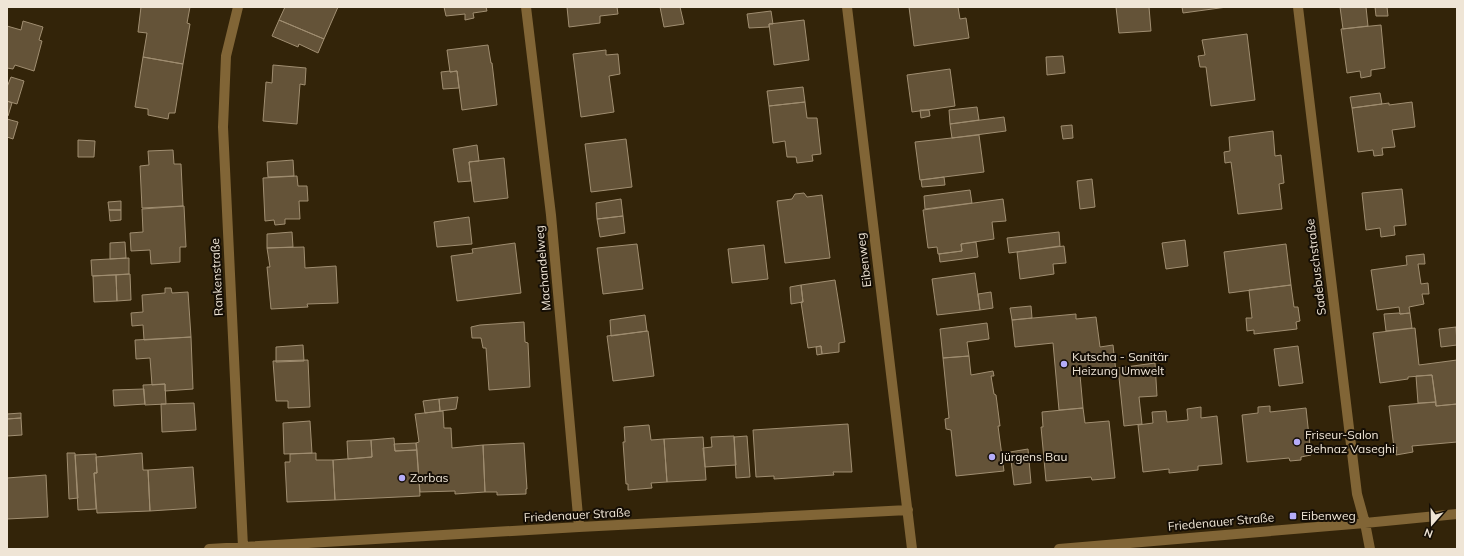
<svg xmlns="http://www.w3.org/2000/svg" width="1464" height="556" font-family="Mulish,sans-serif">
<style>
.building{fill:#645338;stroke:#a08e71}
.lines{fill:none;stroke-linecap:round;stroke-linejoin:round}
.street{stroke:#816536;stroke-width:10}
.poi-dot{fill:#b5acf8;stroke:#150e05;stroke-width:1.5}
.labels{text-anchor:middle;stroke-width:4;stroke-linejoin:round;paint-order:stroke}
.street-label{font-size:12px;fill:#efe5d6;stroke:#150e05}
.poi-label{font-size:12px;fill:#efe5d6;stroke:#150e05;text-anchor:start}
</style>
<rect width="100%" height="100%" fill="#332409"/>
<path class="building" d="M141,7H190L187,23L190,24L183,64L143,57L147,33L138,32Z
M285,7H338L324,39L279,20Z
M444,7H486L487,11L473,13L474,18L465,20V14L446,16Z
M567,7H617L618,14L600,16V23L569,27Z
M660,7H680L684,24L664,27Z
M909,7H958L960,19L966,18L969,38L914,46Z
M1116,7H1149L1151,31L1119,33Z
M1182,7H1227L1183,13Z
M1340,7H1366L1368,26L1343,29Z
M1375,7H1387L1388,16H1376Z
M771,11L773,24H769V27L749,28L747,14Z
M279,20L324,39L318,53L299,44L298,47L272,36Z
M804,20L809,60L774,65L769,24Z
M23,21L43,27L39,40L42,41L34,71L15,65L13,69L7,68V26L21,30Z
M1381,25L1385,68L1371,70V76L1361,78L1360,71L1347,73L1341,29Z
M1247,34L1255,100L1211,106L1206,67H1200L1198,56L1205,55L1202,40Z
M488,45L491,63H492L497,105L462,110L457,71L450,72L447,50Z
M606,50V55L618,54L620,74L609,76L614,112L581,117L573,54Z
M1063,56L1065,73L1047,75L1046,57Z
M143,57L183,64L175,113H169L168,119L148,115V109L135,107Z
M273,65L306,68L305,85L300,84L297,124L263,121L266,82L272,83Z
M950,69L955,106L912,112L907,75Z
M450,71V72L457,71L459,88L443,89L441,72Z
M11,77L24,81L17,104L7,101V87Z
M803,87L805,102L769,106L767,91Z
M1380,93L1382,104L1352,108L1350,97Z
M7,101L12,103L8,116H7Z
M805,102L807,118H817L821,154L812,155L813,161L797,163L796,157H787L785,141L773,143L769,106Z
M1412,102L1415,127L1392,130L1395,147L1382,148L1383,155L1374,156L1373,150L1358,152L1352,108L1389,103V105Z
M977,107L979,120L950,124L949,110Z
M920,110H929L930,116L921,118Z
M1004,117L1006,131L952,138L950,124Z
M7,119L18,122L13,139L7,137Z
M1072,125L1073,138L1063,139L1061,126Z
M1273,131L1275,156L1281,155L1284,183L1279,184L1282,209L1238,214L1231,162L1225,163L1224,152L1230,151L1229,137Z
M979,135L984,172L920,180L915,142Z
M626,139L632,187L591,192L585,144Z
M78,140L95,141L94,157H78Z
M477,145L479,161L469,162L471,181L458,182L453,149Z
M173,150L174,164H181L183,206L142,208L140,166L149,165L148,151Z
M504,158L508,198L474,202L469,162Z
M293,160L294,176L268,177L267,162Z
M297,176L298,186H307L308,201H299L300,219H285V224L275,225L274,220L265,221L263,178Z
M944,177L945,185L922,187L921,180Z
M1092,179L1095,207L1080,209L1077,181Z
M1402,189L1406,225L1394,226L1395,235L1381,237L1380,228L1366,230L1362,193Z
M970,190L972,203L925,209L924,196Z
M804,193L807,197L822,195L830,258L785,263L777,201L792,199L795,194Z
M621,199L623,216L597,219L596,203Z
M1003,199L1006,221L992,222L994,239L961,244L962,251L938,254L937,247L928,248L923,210Z
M121,201V210H109L108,202Z
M184,206L186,247H180V262L151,264L150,250L131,251L130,233L143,232L142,209Z
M109,210H121V220L110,221Z
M623,216L625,233L600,237L597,219Z
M469,217L472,244L437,247L434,222Z
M292,232L293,247L267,248V234Z
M1059,232L1060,246L1009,253L1007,238Z
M1185,240L1188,266L1166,269L1162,243Z
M125,242L126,258L110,259V243Z
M976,242L978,257L940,262L939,254L962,251L961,244Z
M515,243L521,293L457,301L451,256L473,253L472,249Z
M637,244L643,289L603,294L597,248Z
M1286,244L1291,285L1229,293L1224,252Z
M764,245L768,279L732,283L728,249Z
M1064,246L1066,263L1053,264L1054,274L1020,279L1017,252Z
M304,247L305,268L336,266L338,303L307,304L308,307L271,309L267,267H270L267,248Z
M1424,254L1425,264H1418L1421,284L1428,283L1429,294H1422L1424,304L1409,307L1410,313L1400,314L1399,307L1377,310L1371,270L1407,265L1406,256Z
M129,258V274L92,276L91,260Z
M975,273L980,310L937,315L932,279Z
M130,274L131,300L117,301L116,275Z
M116,275L117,301L94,302L93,276Z
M835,280L845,342L839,343V352L822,354L821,346L808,348L801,302H803L801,285Z
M801,285L803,302L791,304L790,287Z
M1291,285L1294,307H1298L1300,321L1296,322L1297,329L1254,334V330L1247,331L1246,318H1252L1249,290Z
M165,288H171L172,293L188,292L191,337L144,340L143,325L132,326L131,313L143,312L142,295L165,293Z
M991,292L993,308L980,310L978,294Z
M1031,306L1032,318L1012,320L1010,308Z
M1399,313L1400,314L1410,313L1412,328L1386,331L1384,314Z
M1076,314V319L1096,317L1100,347L1113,345L1116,372L1080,375L1083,408L1059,410L1053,343L1015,347L1012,320Z
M645,315L647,331L611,336L610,320Z
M524,322L525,342L528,343L530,387L489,390L486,348H483L481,338H472L471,327L480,325Z
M987,323L989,339L967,342L969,356L943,358L940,329Z
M1456,327L1457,345L1441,347L1439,329Z
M1415,328L1419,365L1457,360V404L1436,406L1432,375L1408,377V379L1380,383L1373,333Z
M648,331L654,376L613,381L607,336Z
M191,337L193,389L165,391V384L152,385L150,358L136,359L135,340Z
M303,345L304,361L276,362V347Z
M821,346L822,354L817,355L816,347Z
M1298,346L1303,383L1279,386L1274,349Z
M969,356L971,375L993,371L994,376H991L994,394L996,395L1000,426H998L1004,471L956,476L951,430L946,429L945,419L949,418L943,358Z
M308,360L310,407L288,408V401H276L273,361Z
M1155,363L1157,396L1139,397L1142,424L1124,426L1118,368Z
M1432,375L1436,402L1418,403L1416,376Z
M165,384L166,404L145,405L143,385Z
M144,389L145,404L114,406L113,390Z
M458,397L456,409L440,411L439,399Z
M439,399L440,411L425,413L423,401Z
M1436,402V406L1457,404V442L1412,446L1413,452L1396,455L1397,447L1394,448L1389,406Z
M194,403L196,430L162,432L161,404Z
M1270,406V412L1306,408L1311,455L1301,457V460L1290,461L1289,458L1247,462L1242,415L1258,413V407Z
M1201,407V418L1217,416L1222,464L1198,466V470L1169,473V469L1143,472L1138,425L1153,423L1152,412L1166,411L1167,422L1188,420L1187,409Z
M1083,408L1085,423L1109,421L1115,478L1092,480L1091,477L1046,481L1041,427H1043L1042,412Z
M443,411L444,428H451L452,448L483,445L485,492L455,494V491L420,492L416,443L419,442L415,414Z
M21,413V418L7,419V414Z
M21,418L22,435L7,436V419Z
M310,421L312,453L284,454L283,423Z
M848,424L852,472H833L834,475L774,479V476L756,477L753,430Z
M649,425L651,440L664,439L667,482L651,483L652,488L628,490V484H626L623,442H625L624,427Z
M734,436L736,465L705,467L703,448L712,447L711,437Z
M747,436L750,477L736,478L734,437Z
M703,437L706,480L667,482L664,439Z
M394,438L395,451L417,450L420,496L335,500L333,460L372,457L371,440Z
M371,440L372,457L348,459L347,441Z
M416,443L417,450L395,451L394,444Z
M524,443L527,489H526V494L497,495V492H485L483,445Z
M1028,449L1031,483L1014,485L1010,452Z
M67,453H75L78,498L69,499Z
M142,453L143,470H148L150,511L97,513L94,473H97L96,457Z
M316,453V460H333L335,500L287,502L285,462H290V454Z
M96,454L97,473H94L96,509L78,510L75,455Z
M193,467L196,508L150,511L148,470Z
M46,475L48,517L7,519V478Z"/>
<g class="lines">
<path class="street" d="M238,7L226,56L223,127L243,547
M526,7L551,215L579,527
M847,7L912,549
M1298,7L1357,494L1365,523L1370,549
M209,549L579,527L908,510
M1059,549L1365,523L1457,514"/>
</g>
<g class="poi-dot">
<circle cx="1064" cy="364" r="4"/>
<circle cx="1297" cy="442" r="4"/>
<circle cx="992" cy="457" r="4"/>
<circle cx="402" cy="478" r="4"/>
<rect x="1289" y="512" width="8" height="8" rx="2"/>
</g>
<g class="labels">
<g class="street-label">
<text transform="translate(864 260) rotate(-97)" y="4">Eibenweg</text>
<text transform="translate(1316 267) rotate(-97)" y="4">Sadebuschstraße</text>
<text transform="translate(543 268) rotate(-95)" y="4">Machandelweg</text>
<text transform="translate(217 277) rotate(-93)" y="4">Rankenstraße</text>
<text transform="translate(577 515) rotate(-3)" y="4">Friedenauer Straße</text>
<text transform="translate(1221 522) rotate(-5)" y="4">Friedenauer Straße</text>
</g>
<g class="poi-label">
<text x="1072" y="361">Kutscha - Sanitär<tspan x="1072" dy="14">Heizung Umwelt</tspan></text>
<text x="1305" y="439">Friseur-Salon<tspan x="1305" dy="14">Behnaz Vaseghi</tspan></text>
<text x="1000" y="461">Jürgens Bau</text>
<text x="410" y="482">Zorbas</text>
<text x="1301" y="520">Eibenweg</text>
</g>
</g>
<rect width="1464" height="556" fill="none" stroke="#efe5d6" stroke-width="16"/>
<g transform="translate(1432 524) rotate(200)" stroke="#150e05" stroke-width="3" paint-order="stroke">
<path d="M0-3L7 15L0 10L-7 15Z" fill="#efe5d6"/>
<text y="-6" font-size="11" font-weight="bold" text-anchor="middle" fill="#efe5d6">N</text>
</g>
</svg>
